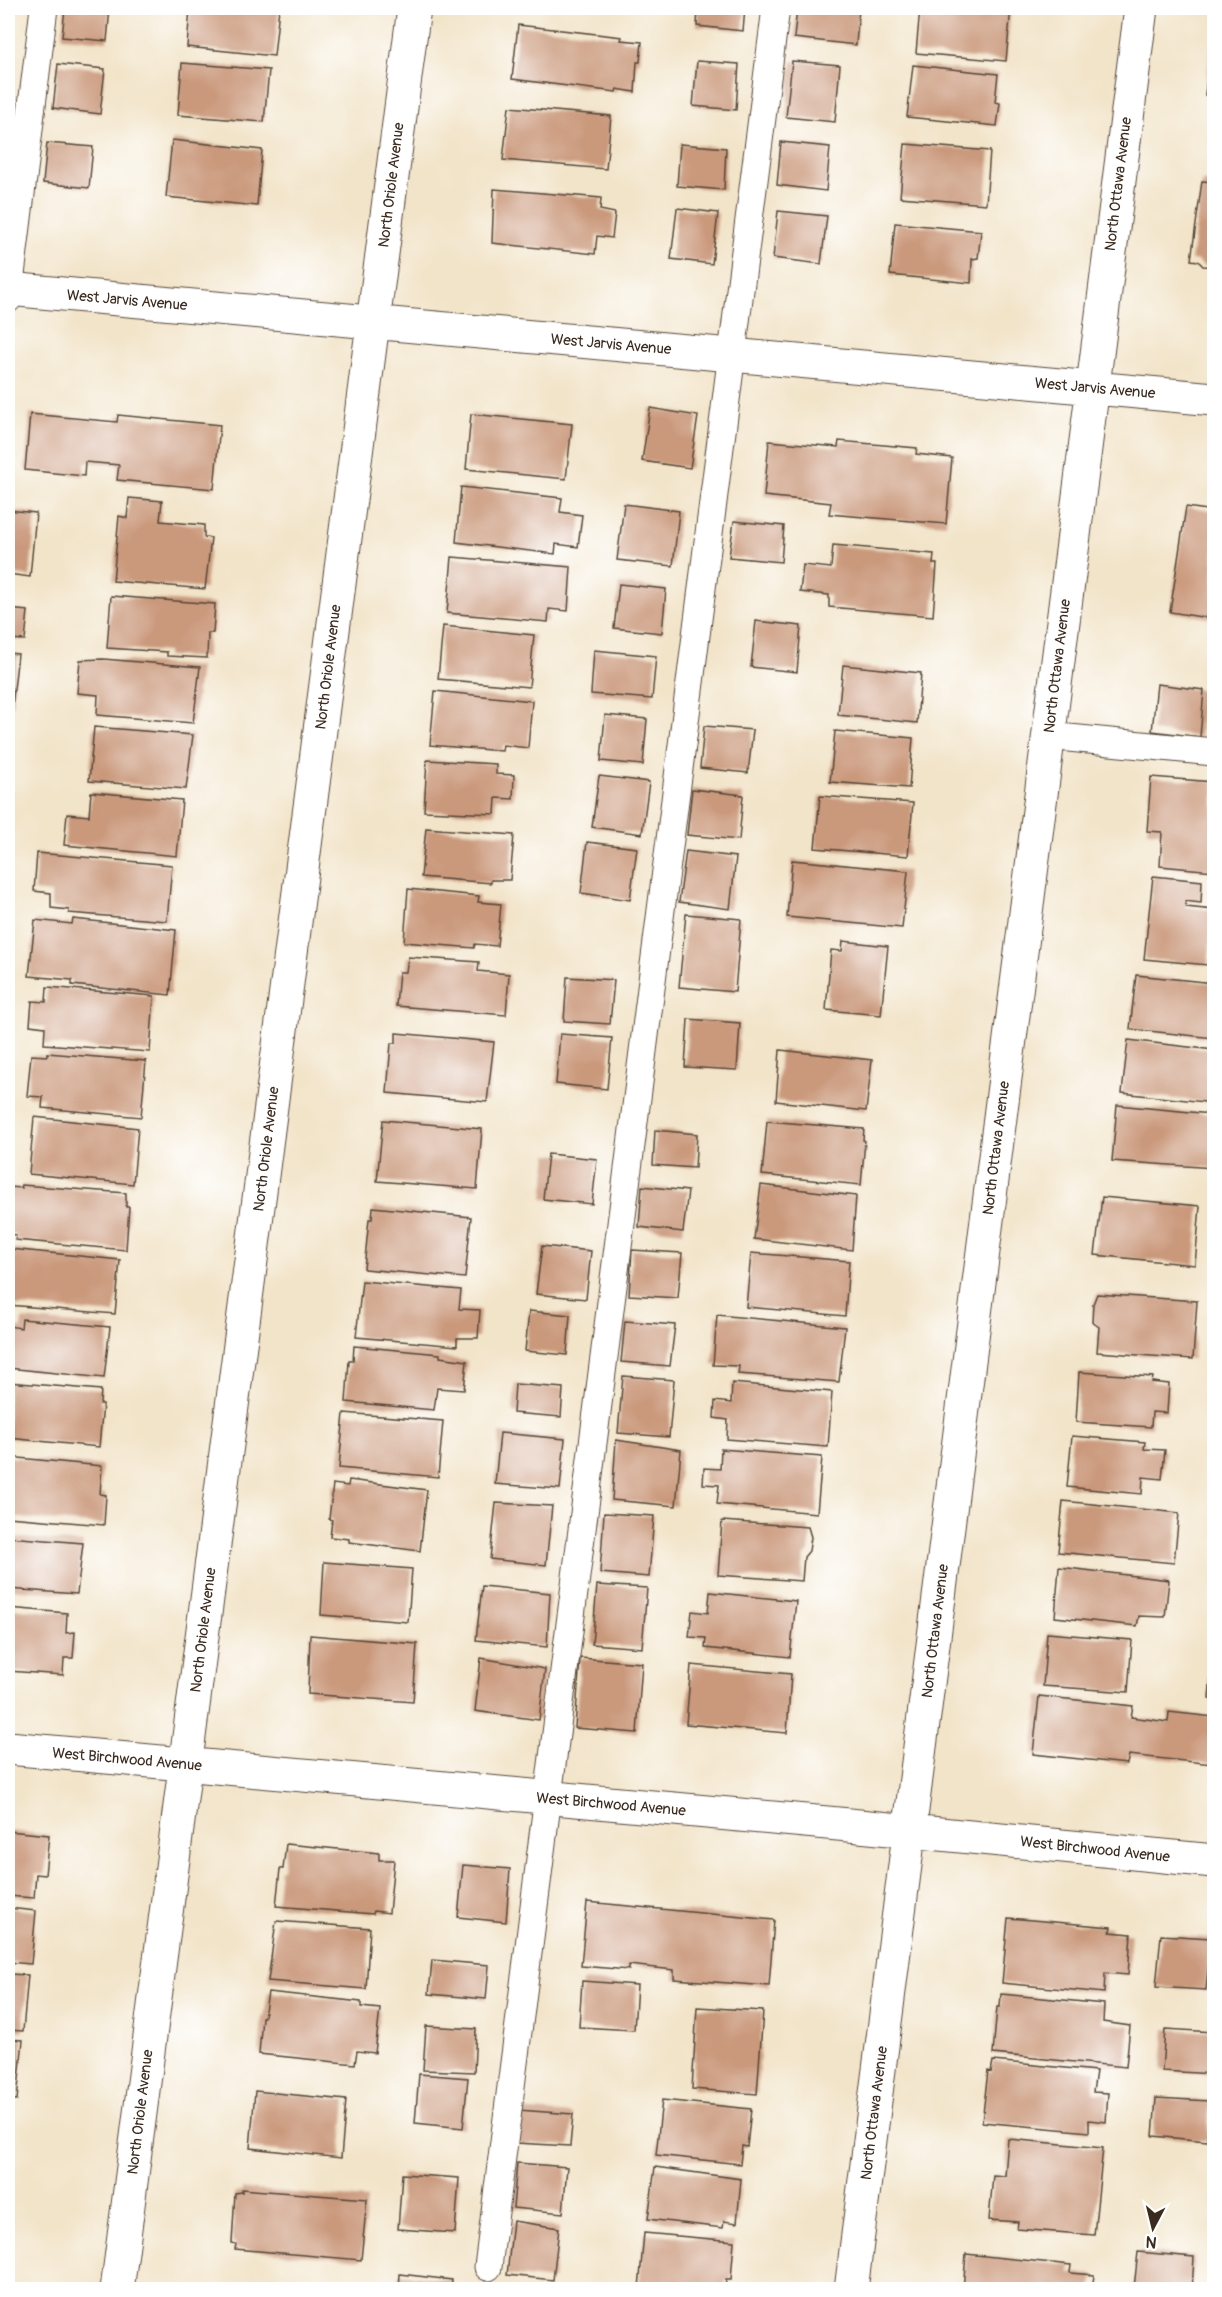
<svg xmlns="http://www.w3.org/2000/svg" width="1222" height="2297" font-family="Pangolin,sans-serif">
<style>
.building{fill:#ca997c}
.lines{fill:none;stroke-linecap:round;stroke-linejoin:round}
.service-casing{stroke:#564638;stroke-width:29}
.minor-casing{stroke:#564638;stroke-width:35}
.service{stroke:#fff;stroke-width:27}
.minor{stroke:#fff;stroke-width:33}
.labels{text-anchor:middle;stroke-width:4.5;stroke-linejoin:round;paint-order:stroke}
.street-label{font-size:15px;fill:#3b2a1e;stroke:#fff}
</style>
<rect width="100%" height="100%" fill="#fff"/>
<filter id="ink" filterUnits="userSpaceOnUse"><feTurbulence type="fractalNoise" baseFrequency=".0167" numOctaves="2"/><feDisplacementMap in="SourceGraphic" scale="12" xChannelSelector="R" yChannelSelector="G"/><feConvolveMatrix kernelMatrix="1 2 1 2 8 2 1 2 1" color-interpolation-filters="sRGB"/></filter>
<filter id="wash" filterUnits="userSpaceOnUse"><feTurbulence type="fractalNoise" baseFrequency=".008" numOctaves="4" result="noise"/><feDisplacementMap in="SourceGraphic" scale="24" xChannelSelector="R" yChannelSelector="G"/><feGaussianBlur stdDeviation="1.35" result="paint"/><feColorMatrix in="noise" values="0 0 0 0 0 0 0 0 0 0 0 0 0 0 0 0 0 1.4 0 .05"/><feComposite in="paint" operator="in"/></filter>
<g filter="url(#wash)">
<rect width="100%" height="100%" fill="#f2e4c9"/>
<g id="blocks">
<path class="building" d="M65,8H110L107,41L62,37Z
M190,8H279L274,56L187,47Z
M698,8H745L743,31L697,26Z
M797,8H859L856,45L794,38Z
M920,8H1011L1006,61L916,53Z
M518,25L622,37L621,40L642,42L640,62H637L635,92L617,89L616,92L512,79Z
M1211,43H1214V96L1205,95Z
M697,61L739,64L736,110L693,106Z
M792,61L840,65L835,122L786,117Z
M182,63L269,70L264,122L178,115Z
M58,64L105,69L100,114L53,108Z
M913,65L998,74L995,102L1000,103L997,126L907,117Z
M509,107L611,116L606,169L503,160Z
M172,140L262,150L257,206L166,197Z
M781,142L830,147L826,191L777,185Z
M47,143L93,147L89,188L43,183Z
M680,144L726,148L724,190L677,186Z
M905,144L990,151L986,204L900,197Z
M1202,181L1214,182V267L1203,266L1198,261L1191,260Z
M494,189L601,198L600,210L615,213L612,238L597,236L595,254L492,243Z
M677,208L718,213L712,264L671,259Z
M778,211L827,216L821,264L773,258Z
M895,223L981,231L978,258L972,259L971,283L890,275Z
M650,408L698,416L690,468L642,461Z
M30,414L117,422L118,415L220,425L214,489L117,480L119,465L85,462L84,476L25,470Z
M471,414L572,424L566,479L466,469Z
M769,441L838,447L839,441L917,448L916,454L952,458L946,524L829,514L831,503L764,496Z
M461,487L562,498L560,512L582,515L578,547L556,544L555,554L456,542Z
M129,498L162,501L160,521L204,525V537L211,538L205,589L113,581L119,516L127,518Z
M624,504L679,511L673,566L617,560Z
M1186,507L1214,511V619L1170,612Z
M8,510L36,513L30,577L8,574Z
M734,521L784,526L781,562L729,557Z
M833,545L934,554L933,564H937L933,616L829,607V595L800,592L803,565L831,568Z
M452,557L571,567L568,611L549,609L548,622L447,613Z
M619,584L666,589L662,633L614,628Z
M111,596L215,604L213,633H208L207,658L167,656V652L107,648Z
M8,609L28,611L25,640L8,639Z
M756,621L801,626L797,672L751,667Z
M443,626L534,635L529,687L438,679Z
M594,650L656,656L652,699L591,694Z
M8,653L18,654L12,707H8Z
M103,659L200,667L193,723L97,715L98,695L77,693L80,660Z
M843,665L921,673L917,723L838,715Z
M1157,684L1204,690L1200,737L1152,731Z
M435,691L532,701L528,748L503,745L502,751L430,745Z
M605,715L647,719L643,765L601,761Z
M704,726L753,730L748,773L700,768Z
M94,727L193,735L186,789L89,781Z
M835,731L913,738L909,788L830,782Z
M427,760L496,764V774L514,775L513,799L496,798L495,814L424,811Z
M599,776L649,782L642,834L592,827Z
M1151,777L1214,782V871L1160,866L1162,832L1147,831Z
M692,789L743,795L739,840L687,835Z
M91,792L182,800L177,856L64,845L67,814L89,816Z
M820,796L913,803L908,856L815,848Z
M426,828L514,835L510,880H491V883L421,877Z
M587,842L637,848L630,900L581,893Z
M686,851L736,857L730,909L679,902Z
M37,853L172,865L167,921L69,913V910L51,908V893L34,891Z
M792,860L908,871L902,928L787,917Z
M1153,876L1202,881L1201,903L1185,901L1186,907L1214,910V939H1211L1208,965L1144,959Z
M408,889L479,896L478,902L501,904L497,946L475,944L474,948L404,942Z
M686,914L741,919L735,992L679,987Z
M73,919L176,930L170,995L72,985V980L29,976L35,920L72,924Z
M843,941L888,946L881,1015L826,1010L831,950L842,951Z
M408,957L479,962L478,971L509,974L506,1015L396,1006L399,972H406Z
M1136,975L1214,983V1038L1130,1029Z
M567,977L614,980L610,1024L564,1021Z
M47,987L154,996L150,1052L44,1044L45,1027L30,1025L32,1001L46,1002Z
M688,1019L740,1023L737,1070L685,1067Z
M396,1033L494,1042L487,1102L387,1093L391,1043H396Z
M560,1034L612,1038L607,1089L556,1084Z
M1128,1040L1214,1050V1103L1122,1093Z
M780,1050L872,1060L866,1111L776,1101Z
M47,1053L146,1061L141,1117L42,1108L43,1097L27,1096L31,1055L47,1056Z
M1117,1105L1211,1114L1209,1127L1214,1128V1168L1112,1161Z
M34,1117L138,1128L133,1184L29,1174Z
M383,1120L482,1129L477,1189L377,1181Z
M767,1121L864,1129L863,1140L865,1141L861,1185L762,1175Z
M655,1130L697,1134L695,1168L653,1165Z
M548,1154L597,1159L592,1204L543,1199Z
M21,1185L126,1193V1207H129L126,1250L15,1240L16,1235L8,1234V1187L22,1188Z
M761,1185L856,1196L852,1250L754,1239Z
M642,1186L688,1191L683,1232L639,1227Z
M1102,1197L1200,1206L1195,1265L1095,1255Z
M373,1207L471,1217L465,1278L364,1269L369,1219H372Z
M542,1246L591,1251L586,1299L536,1294Z
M10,1249L120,1260L115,1314L8,1305V1252Z
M632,1250L682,1253L678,1298L629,1295Z
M751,1253L849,1261L845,1316L746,1307Z
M362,1281L461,1290L459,1309L480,1310L478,1338H457V1346L356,1337Z
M1097,1294L1197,1301L1193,1359L1097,1352L1099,1327L1092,1322L1093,1304Z
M529,1311L570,1315L567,1355L525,1351Z
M717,1315L845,1327L839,1382L738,1374L739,1366L713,1365Z
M22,1319L110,1327L104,1378L8,1368V1326L21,1328Z
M625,1321L675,1325L670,1366L621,1362Z
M354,1346L440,1354V1357L467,1361L464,1390L437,1388L434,1410L346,1402L349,1361H353Z
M1079,1372L1153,1377L1152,1382L1169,1384L1167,1413L1152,1412L1151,1427L1076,1422Z
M623,1376L674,1380L669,1437L618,1433Z
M8,1382L101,1390L100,1404H103L99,1447L8,1438Z
M732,1383L832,1392L828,1447L727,1439L728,1420L714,1418L715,1401L731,1403Z
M515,1384L563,1388L561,1417L513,1413Z
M344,1413L443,1421L438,1477L339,1468Z
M500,1433L565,1439L560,1489L495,1484Z
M1072,1436L1145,1442L1144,1449L1165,1450L1162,1479L1143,1477L1142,1494L1067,1487Z
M616,1440L681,1450L676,1506L612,1500Z
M721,1449L822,1457L817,1513L717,1504L719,1485L703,1484L704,1468L720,1469Z
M8,1457L102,1466L100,1494L106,1495L104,1525L8,1517Z
M349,1480L427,1490L420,1551L349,1542V1539L330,1537L332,1520L329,1519L333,1484L348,1486Z
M1063,1501L1179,1513L1174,1563L1058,1552Z
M496,1503L552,1506L546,1565L490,1559Z
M604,1513L654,1516L649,1577L600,1573Z
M722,1521L808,1527L811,1537L809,1551L804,1557L802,1581L718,1575Z
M8,1537L83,1543L77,1594L8,1589Z
M324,1562L412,1569L408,1622L321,1615Z
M1059,1567L1169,1580L1165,1617L1139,1616L1137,1626L1055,1617Z
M597,1585L647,1588L642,1648L592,1644Z
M482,1586L550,1593L547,1647L476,1640Z
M710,1592L796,1601L790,1657L705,1648L706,1638L689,1637L692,1611L708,1613Z
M8,1608L67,1613L66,1633L75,1632L73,1658H64L63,1675L8,1671Z
M1047,1633L1132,1640L1128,1692L1043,1686Z
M310,1635L417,1644L413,1702L308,1694Z
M481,1658L545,1669L539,1720L475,1711Z
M580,1658L642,1663L637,1733L575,1728Z
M1212,1658H1214V1700L1209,1699Z
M691,1665L791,1674L787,1733L686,1724Z
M1039,1696L1133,1706L1131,1717L1168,1722L1169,1712L1214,1717L1212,1764L1129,1755L1127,1764L1033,1754Z
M8,1831L49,1835L45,1875L36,1874L34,1898L8,1896Z
M286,1844L379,1853V1860H394L389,1913L374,1911L373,1914L276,1906L280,1869H283Z
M463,1865L510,1869L506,1922L458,1917Z
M587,1902L774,1920L769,1986L674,1979V1970L629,1965V1970L581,1966Z
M8,1908L36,1911L31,1964L8,1962Z
M1008,1918L1111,1927L1110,1932L1131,1934L1128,1975L1105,1973L1104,1993L1002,1983Z
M276,1921L370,1928L366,1989L268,1981Z
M1161,1935L1211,1938L1206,1990L1156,1987Z
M432,1960L489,1965L486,1999L429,1994Z
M8,1974L28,1975L23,2031L8,2030Z
M582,1981L637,1985L634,2030L579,2027Z
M268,1992L361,2002V2007L380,2009L375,2053L357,2051L355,2064L259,2054L262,2017H264Z
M1001,1994L1104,2004L1103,2022L1130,2026L1126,2067L993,2054L997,2007H1000Z
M697,2007L763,2011L757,2094L692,2089Z
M426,2026L476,2029L474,2072L423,2070Z
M1165,2029L1214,2032V2074L1162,2071Z
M8,2039L23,2040L17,2100L8,2099Z
M993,2061L1096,2071L1093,2092L1108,2093L1106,2122L1089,2120V2132L982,2122L988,2071L991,2072Z
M419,2074L468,2078L463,2128L415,2123Z
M255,2091L346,2100L341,2158L250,2148Z
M1156,2098L1210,2101L1207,2141L1153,2136Z
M662,2100L751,2109L747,2147L742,2146L740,2164L656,2155Z
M518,2110L573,2114L570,2146L516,2143Z
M1008,2139L1103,2148L1094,2235L1017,2229L1018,2222L989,2220L993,2175L1005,2176Z
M517,2163L567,2167L563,2213L513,2208Z
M655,2167L741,2179L737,2223L724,2221L723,2228L648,2219Z
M402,2174L459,2178L455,2233L398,2229Z
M242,2189L367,2199L361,2260L235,2249L236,2244L232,2243L235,2193L242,2192Z
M513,2221L559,2228L553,2280L507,2275Z
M644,2233L734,2241L731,2280H726L725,2290L639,2288Z
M1138,2252L1194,2257L1192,2290L1134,2288Z
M966,2254L1071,2265L1070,2273L1094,2275L1092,2290H963Z
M400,2274L452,2280L451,2290H399Z"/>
</g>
</g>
<g filter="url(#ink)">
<use href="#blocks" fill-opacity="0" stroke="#564638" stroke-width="1.5"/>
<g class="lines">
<defs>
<path id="service" d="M8,299L44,8
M1048,736L1214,752
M488,2267L776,8"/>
<path id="minor" d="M8,289L1214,399
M8,1748L849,1825L1214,1861
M117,2290L414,8
M851,2290L1141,8"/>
</defs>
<use href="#service" class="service-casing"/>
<use href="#minor" class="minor-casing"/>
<use href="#service" class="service"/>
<use href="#minor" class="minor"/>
</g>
</g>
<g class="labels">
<g class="street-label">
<text transform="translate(1118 184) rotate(-83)" y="5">North Ottawa Avenue</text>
<text transform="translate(391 185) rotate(-83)" y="5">North Oriole Avenue</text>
<text transform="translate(127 300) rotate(5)" y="5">West Jarvis Avenue</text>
<text transform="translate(611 344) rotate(5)" y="5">West Jarvis Avenue</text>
<text transform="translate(1095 388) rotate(5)" y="5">West Jarvis Avenue</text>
<text transform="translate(1057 666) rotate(-83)" y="5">North Ottawa Avenue</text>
<text transform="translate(328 667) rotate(-83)" y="5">North Oriole Avenue</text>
<text transform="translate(996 1148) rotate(-83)" y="5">North Ottawa Avenue</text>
<text transform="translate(266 1149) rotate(-83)" y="5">North Oriole Avenue</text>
<text transform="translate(203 1630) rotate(-83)" y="5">North Oriole Avenue</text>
<text transform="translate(935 1631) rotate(-83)" y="5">North Ottawa Avenue</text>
<text transform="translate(127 1759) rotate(5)" y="5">West Birchwood Avenue</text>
<text transform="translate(611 1804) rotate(5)" y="5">West Birchwood Avenue</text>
<text transform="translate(1095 1849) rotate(6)" y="5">West Birchwood Avenue</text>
<text transform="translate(140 2112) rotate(-83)" y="5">North Oriole Avenue</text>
<text transform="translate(874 2113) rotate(-83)" y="5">North Ottawa Avenue</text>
</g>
</g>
<rect width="1222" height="2297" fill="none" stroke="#fff" stroke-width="30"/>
<g transform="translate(1153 2228) rotate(187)" stroke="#ffffff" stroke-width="4.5" paint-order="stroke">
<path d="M0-4.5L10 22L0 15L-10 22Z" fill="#3b2a1e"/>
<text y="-9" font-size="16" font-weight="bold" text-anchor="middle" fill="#3b2a1e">N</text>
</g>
</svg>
